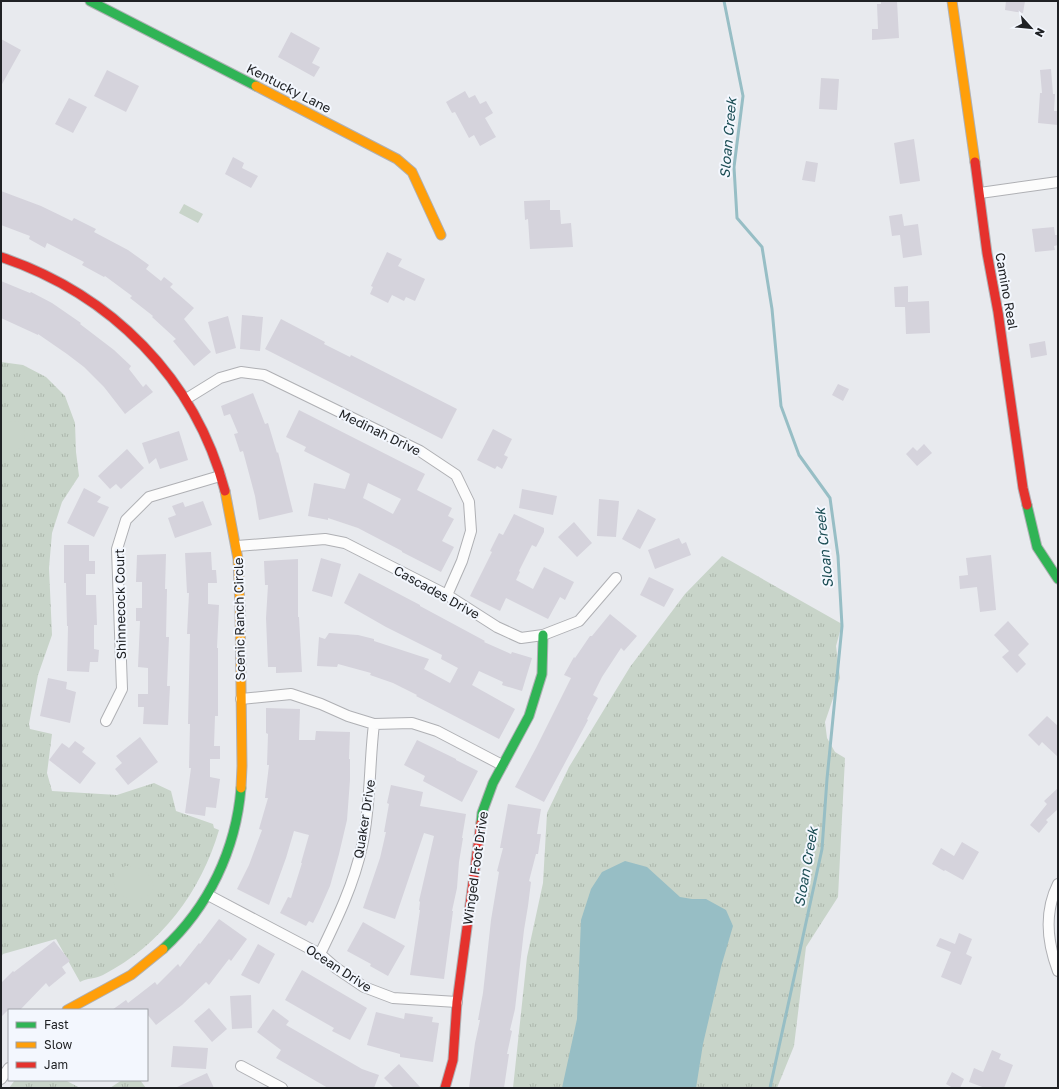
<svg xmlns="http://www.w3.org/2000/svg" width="1059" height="1089" font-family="'Golos Text',sans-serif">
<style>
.grass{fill:url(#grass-tufts)}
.pitch{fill:#c8d4c9}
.water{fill:#97bec5}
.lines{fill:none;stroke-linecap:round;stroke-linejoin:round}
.stream{stroke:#97bec5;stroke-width:3}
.building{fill:#d5d3dc;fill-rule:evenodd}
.street-casing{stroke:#afb0b4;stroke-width:12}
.fast-casing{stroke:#afb0b4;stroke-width:11}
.slow-casing{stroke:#afb0b4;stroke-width:11}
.jam-casing{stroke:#afb0b4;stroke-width:11}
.street{stroke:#fcfcfc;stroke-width:10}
.fast{stroke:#30b455;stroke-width:9}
.slow{stroke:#ff9f0a;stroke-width:9}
.jam{stroke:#e5322d;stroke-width:9}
.labels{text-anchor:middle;stroke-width:4;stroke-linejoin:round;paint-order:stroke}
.street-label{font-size:13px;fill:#202225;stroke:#f3f7fe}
.water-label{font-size:14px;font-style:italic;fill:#1b4d54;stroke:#f3f7fe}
</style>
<defs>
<pattern id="grass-tufts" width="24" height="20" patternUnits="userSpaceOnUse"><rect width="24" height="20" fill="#c8d4c9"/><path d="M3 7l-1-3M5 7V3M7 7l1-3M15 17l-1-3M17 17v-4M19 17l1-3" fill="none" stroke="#acb6ac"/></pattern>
</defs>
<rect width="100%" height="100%" fill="#e8eaee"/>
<path class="grass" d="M1,362L23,365L46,377L65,396L75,423L76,452L79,476L62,502L52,533L49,568L52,635L38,675L29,724L30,729L52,734L47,773L52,791L117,795L154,783L171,791L176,811L213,824L214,828L219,830C201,892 161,945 103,975C95,979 87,978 80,982L56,939L3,954L1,957Z
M722,556L842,624L836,646L840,678L825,722L827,738L835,752L845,758L838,897L806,947L794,1046L777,1088H513L527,957L543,883L547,813L569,767L630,667L685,594Z
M15,1080H65L80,1088H9Z
M122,1080H140L146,1088H110Z"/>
<path class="pitch" d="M184,204L203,214L198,223L179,213Z
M16,421L22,423C26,431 25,439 22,447L9,453L1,452V423Z
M126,866C132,867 139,868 144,871C154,877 158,891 146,897C121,909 99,876 126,866Z"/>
<path class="water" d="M625,861L647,867L680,897L692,899H706L726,910L733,926L721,967L703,1044L696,1088H562L577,1019L581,920L591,889L602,872Z"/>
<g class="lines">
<path class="stream" d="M724,1L743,96L734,167L737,218L762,247L772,309L781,406L799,455L830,498L838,556L842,626L827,779L822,849L770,1088"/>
</g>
<path class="building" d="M881,1H897L899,38L872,40V29H878L877,4H881Z
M1006,1H1025L1023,13L1005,10Z
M291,32L320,48L312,63L320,67L314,77L278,57Z
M1,39L21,50L1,86Z
M1051,69L1053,94H1055L1054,111H1058V125L1038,123L1040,93H1042L1040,70Z
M107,70L139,86L126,112L94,96Z
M821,78L839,79L837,110L819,109Z
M465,91L469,98L475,95L480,104L486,101L493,113L485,118L496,137L480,146L474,135L469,138L455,112L452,113L446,102Z
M69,98L87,107L73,133L55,124Z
M914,139L920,181L900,184L894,143Z
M233,157L244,163L242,168L258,176L251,188L225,174Z
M806,161L818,163L815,182L802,180Z
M1,191L41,206L72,221L74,218L96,229L94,232L128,250L149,265L146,269L161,281L164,277L173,284L170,287L194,308L184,319L211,352L194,366L173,341L176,339L152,317L153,316L130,298L132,296L105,276L104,277L82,265L84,262L47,243L45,248L29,239L30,236L1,225Z
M550,200V210H560L561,224L571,223L573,247L530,249L528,219L525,220L524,201Z
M902,214L904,226L918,224L922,255L903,258L900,235L892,236L889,216Z
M1054,227L1055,235H1058V245L1054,246L1055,250L1035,252L1032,229Z
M387,252L402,259L398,266L425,279L415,301L406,297L404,301L392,295L388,303L370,294L373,287L371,286Z
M1,281L30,293L31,292L52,303L81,323L80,324L114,350L131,366L129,369L143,387L146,384L153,392L125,414L104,387L84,367L67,354L38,334V335L1,318Z
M908,286V302L929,301L930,333L906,334L905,307H895L894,287Z
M242,315L263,317L260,351L240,349Z
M228,316L236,348L216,354L208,322Z
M281,319L325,342L324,344L350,357L351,355L457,409L442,439L265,349Z
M1045,341L1047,355L1031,358L1029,344Z
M838,384L849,389L843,401L832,395Z
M253,393L265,424L268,423L277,453L278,452L293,512L259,520L255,496L243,451L240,452L234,434L238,433L230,414L224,416L221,406Z
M299,410L425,474L417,490L452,508L448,516L454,519L442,541L454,547L441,572L402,552V551L358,528L328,518V520L308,516L314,483L345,489L350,474L304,451L306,447L286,437ZM368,483L401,499L393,514L363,498Z
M493,429L512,439L504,455L508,457L502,469L497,466L495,469L477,460Z
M179,431L188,460L160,469L156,458L149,464L142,443Z
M924,444L932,453L917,466L906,454L913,447L917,451Z
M127,449L144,468L121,489L116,484L110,489L98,476Z
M84,488L101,497L97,502L109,507L94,537L67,523Z
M522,489L557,496L553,515L519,508Z
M599,499L619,501L616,537L597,536Z
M203,501L212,525L175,538L168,518L176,515L172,506L183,502L185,507Z
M638,509L656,519L640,549L622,539Z
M514,514L544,528V532L536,547L532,545L519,571L520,572L516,580L533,589L544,567L574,582L565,600L560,597L548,619L506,598L500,611L470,596L492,552L490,551L499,533L503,535Z
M574,522L592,543L577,557L558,537Z
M679,538L682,544L686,542L691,555L655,569L648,550Z
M64,545H89V561H95V574H86V595H96L97,625H94V649L99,650L98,662H90L89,672L67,671L68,626H67L66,583H64Z
M211,552L212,570H216L217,583H208V604L219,605L217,648H218V716H215L214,746H220V759H210V777L220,779L216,808L206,807L205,816L185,813L191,768H189L190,724H188L190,634H187L189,593H187L185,553Z
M166,554L165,589H167L166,637H169L167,686H170L168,725L143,724L144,707H138V694H148V668L138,667L140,621H136V608H142V582H136L137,555Z
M991,555L996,610L980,612L977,587L960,589L959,576L968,575L966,558Z
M321,558L341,564L332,597L312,591Z
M298,559V617H299L302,672L276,673V667H268L266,618L268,585H265L264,561Z
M359,573L420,605V606L485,641L484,642L511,654L512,652L532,658L522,691L502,685L503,682L479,671L472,685L515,709L499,739L416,696L417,695L393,683L370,675L371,673L338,664L337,667L317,666L319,637L325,639L329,633L358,635L374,639V641L429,659L424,669L450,683L458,668L441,659L442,655L386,627L344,603Z
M649,577L674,589L664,607L640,595Z
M610,614L637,636L624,651L621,648L602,677L593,695L598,698L587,719L588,720L544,802L515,787L536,748L571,678L564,675L574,657L575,658L590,636H592Z
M1008,621L1029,644L1018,655L1026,664L1017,673L1002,657L1009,651L994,635Z
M48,678L67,682L66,689L76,692L70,723L40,716Z
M266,708L300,709L299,740H315L316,731L350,732L349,759H350V780L347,820L339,854L330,886L319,911L313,923L309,921L306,926L280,913L288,897L291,898L302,863H301L309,835L294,831L286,858L269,905L237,889L249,865L262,830L259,829L268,798H265L269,765H267L268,734L266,733Z
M1047,716L1058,726V757L1042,742L1039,746L1028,735Z
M140,737L158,762L128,785L115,769L122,763L116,756Z
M417,740L456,759V760L478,771L462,802L423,781L425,776L404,765Z
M75,741L85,748L82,752L96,763L80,784L49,760L62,743L69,748Z
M391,785L423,792L420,806L466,814L462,838H463L459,862L457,888L452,911H453L444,979L410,975L420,910H419L420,902L419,901L434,836L424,833L395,919L363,908L380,858L386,832H384L389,804L387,803Z
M1058,788V809L1046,820L1048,822L1039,833L1030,825L1047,804L1044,801Z
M508,804L541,809L537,834H541L538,854H536L529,881L531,882L528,906L524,930L515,1009L510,1030L512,1031L507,1054H509L504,1088H469L475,1043L480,1020H478L483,993L491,920L499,872L497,871L503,848H500Z
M962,842L979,852L963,880L945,870L944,871L932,864L941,848L954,856Z
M219,919L247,939L231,961L229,959L209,985L206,982L182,1005L156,1025L147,1014V1010H112L126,1000L128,1003L155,982L157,985L178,964L180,967L199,943L200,944Z
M363,922L405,946L388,976L370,966L371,964L347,951Z
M959,933L972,939L966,954L972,957L961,985L941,977L951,952L936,946L940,938L955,944Z
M54,941L70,961L62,967L66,973L49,987L46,983L20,1010H8L1,1017V983L13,971L14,972Z
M258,944L275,954L259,984L241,975Z
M302,970L367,1008L350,1040L332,1031L334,1028L285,1000Z
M251,995L252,1028L232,1029L230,996Z
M209,1008L227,1029L212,1042L194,1021Z
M273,1009L289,1021L286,1025L362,1069L379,1075L374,1088H328L276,1058L281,1050L257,1032Z
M376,1012L404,1019L405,1013L433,1017L432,1022L439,1023L433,1062L400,1057V1054L367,1045Z
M173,1046L208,1048L206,1069L171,1067Z
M992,1050L1001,1054L999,1059L1013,1065L1004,1088H985L969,1082L974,1068L983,1072Z
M399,1064L421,1088H394L384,1078Z
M952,1072L964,1079L960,1088H953L946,1084Z
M207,1073L214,1088H175Z"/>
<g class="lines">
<defs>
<path id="street" d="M980,193L1058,182
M186,399L220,378L241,372L264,375L420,451L456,475L469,502L471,531L462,561L447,595
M237,546L325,539L345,543L447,595L497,627L521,638L543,635L579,621L616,578
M241,699L291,694L321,704L348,716L374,724L412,723L437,731L502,765
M106,721L122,689L117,549L126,520L149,497L220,476
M1058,884C1044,912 1047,942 1058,971
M208,895L320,954L336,968L364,987L393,998L457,1002
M320,954C337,919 354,884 362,846C371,805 369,764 374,724
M241,1066L282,1088
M1,1079L9,1068"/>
<path id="fast" d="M90,1L256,86
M1027,505L1037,547L1058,579
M481,823L482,813L493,783L529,716L542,674L543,635
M163,949C209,907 236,849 241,788"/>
<path id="slow" d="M952,1L975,162
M256,86L397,159L412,172L441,235
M225,491L238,559L240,608L242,766L241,788
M67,1010L131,975L163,949"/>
<path id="jam" d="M975,162L987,253L998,312L1023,488L1027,505
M1,257C111,294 195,378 225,491
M445,1088L453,1060L457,1002L481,823"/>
</defs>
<use href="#street" class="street-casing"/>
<use href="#fast" class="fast-casing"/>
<use href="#slow" class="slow-casing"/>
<use href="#jam" class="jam-casing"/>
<use href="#street" class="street"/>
<use href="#fast" class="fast"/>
<use href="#slow" class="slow"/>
<use href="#jam" class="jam"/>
</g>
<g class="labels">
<g class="street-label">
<text transform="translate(289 88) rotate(27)" y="5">Kentucky Lane</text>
<text transform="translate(1007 291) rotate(80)" y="5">Camino Real</text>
<text transform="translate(380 432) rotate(26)" y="5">Medinah Drive</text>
<text transform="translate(437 592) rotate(29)" y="5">Cascades Drive</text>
<text transform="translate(120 604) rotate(-91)" y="5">Shinnecock Court</text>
<text transform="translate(239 619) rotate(-91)" y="5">Scenic Ranch Circle</text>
<text transform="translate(364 819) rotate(-81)" y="5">Quaker Drive</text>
<text transform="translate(475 868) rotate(-82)" y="5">Winged Foot Drive</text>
<text transform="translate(339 968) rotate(33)" y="5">Ocean Drive</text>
</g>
<g class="water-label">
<text transform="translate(728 138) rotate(-85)" y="5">Sloan Creek</text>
<text transform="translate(824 548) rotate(-96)" y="5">Sloan Creek</text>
<text transform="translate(806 867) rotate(-80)" y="5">Sloan Creek</text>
</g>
</g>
<rect width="1059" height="1089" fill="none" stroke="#202225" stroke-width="4"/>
<rect x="8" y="1009" width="140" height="72" fill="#f3f7fe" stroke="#9fa2a7"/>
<rect x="16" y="1022" width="20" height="6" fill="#30b455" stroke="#9fa2a7"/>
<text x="44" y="1029" font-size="12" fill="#202225">Fast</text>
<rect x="16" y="1042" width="20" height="6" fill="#ff9f0a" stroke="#9fa2a7"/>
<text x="44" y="1049" font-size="12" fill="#202225">Slow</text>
<rect x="16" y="1062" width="20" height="6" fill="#e5322d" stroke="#9fa2a7"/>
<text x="44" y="1069" font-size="12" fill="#202225">Jam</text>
<g transform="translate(1031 28) rotate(117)" stroke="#f3f7fe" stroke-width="3" paint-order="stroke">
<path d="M0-3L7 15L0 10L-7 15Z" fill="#202225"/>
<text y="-6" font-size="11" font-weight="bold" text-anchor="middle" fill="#202225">N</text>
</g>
</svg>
